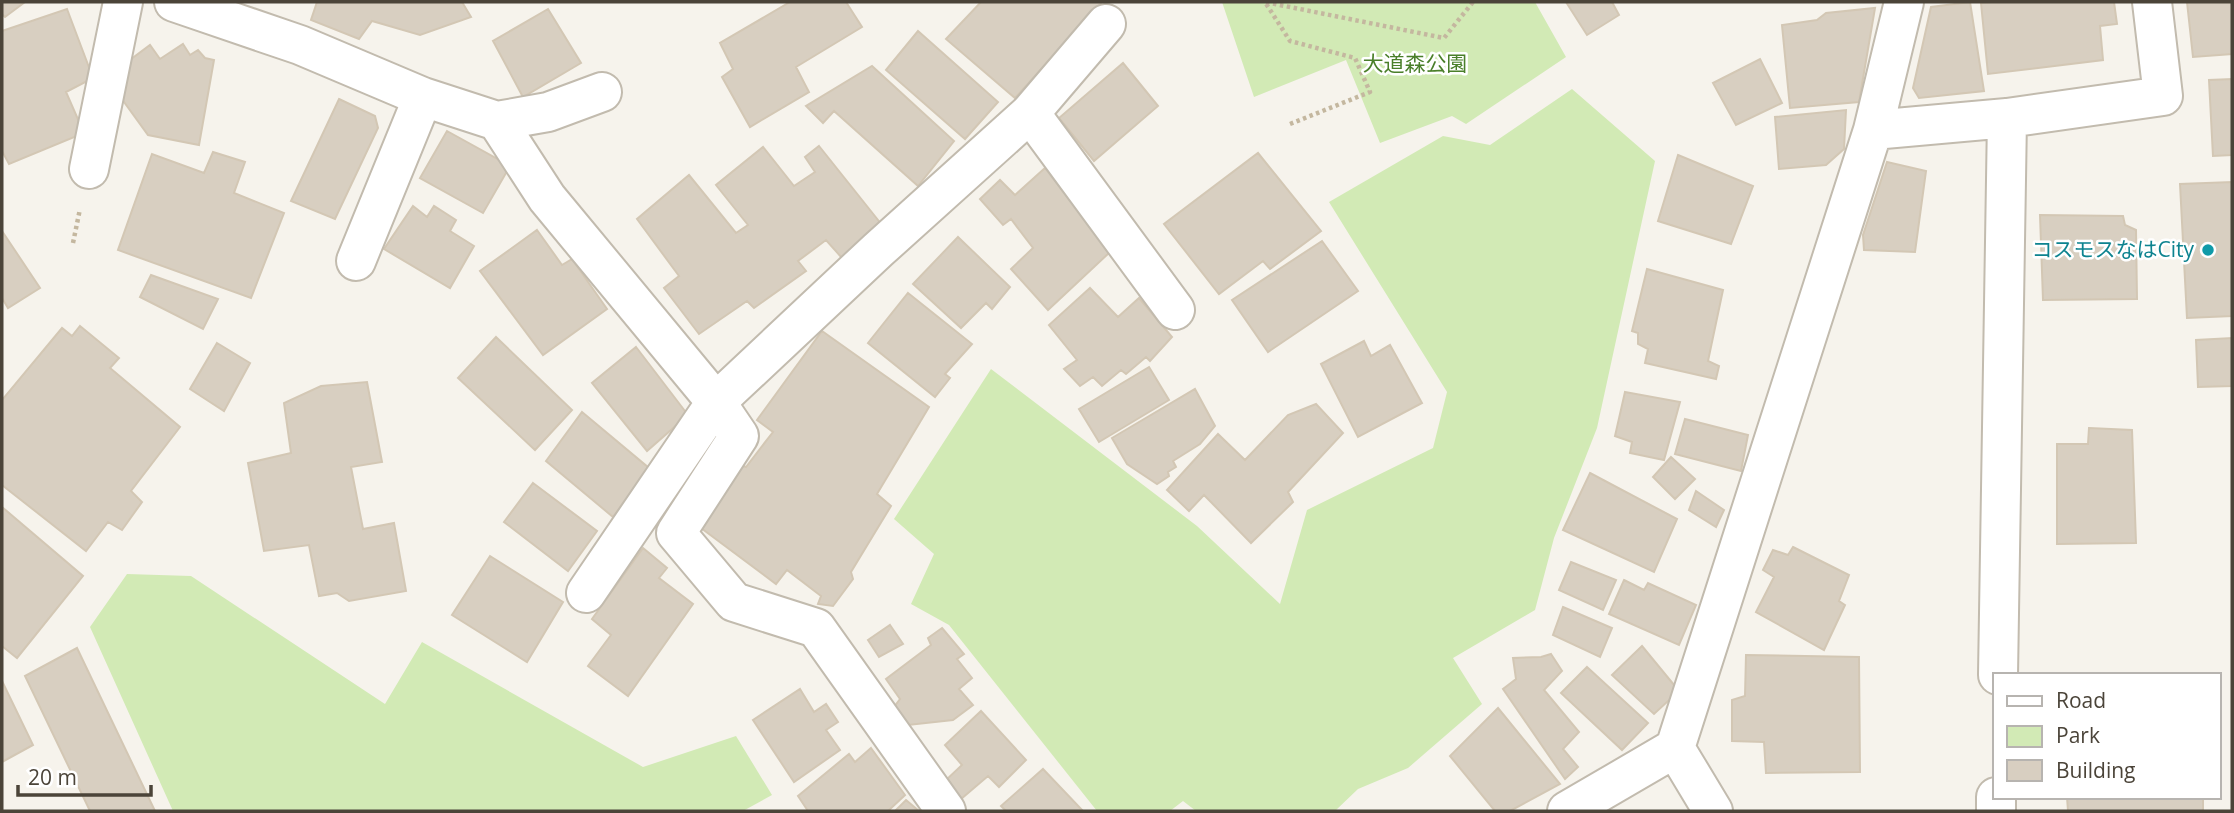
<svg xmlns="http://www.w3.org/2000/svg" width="2234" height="813" font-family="'Open Sans','Noto Sans JP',sans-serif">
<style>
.green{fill:#d2eab5}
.building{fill:#d8cfc1;stroke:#d3c7b4;stroke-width:2}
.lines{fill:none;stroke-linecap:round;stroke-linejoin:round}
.street-casing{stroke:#c2bbae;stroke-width:42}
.path{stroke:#c4b79f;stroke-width:4.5;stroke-dasharray:3.5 3.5;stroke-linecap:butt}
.street{stroke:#fff;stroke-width:38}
.culture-dot{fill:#0f9aa8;stroke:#fff;stroke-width:2.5}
.labels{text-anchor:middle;stroke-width:5;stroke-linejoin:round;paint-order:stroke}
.park-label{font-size:21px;fill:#4a7f2a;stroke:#fff}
.culture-label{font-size:21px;fill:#0d838f;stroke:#fff;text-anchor:end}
</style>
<rect width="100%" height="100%" fill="#f6f3ec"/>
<path class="green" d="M1222,2H1535L1566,57L1466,124L1452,116L1380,143L1346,60L1254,97Z
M1572,89L1655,161L1597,428L1554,538L1535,610L1453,658L1482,704L1408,768L1358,789L1335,811H1196L1183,801L1170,811H1097L949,625L911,604L934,554L894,519L991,369L1197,526L1280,604L1307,510L1433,448L1447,392L1329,202L1443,136L1490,145Z
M127,574L191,576L385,704L422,642L643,767L736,736L772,795L743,811H173L90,627Z"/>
<path class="building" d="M2,2H25L5,17L2,14Z
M317,2H462L471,17L420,35L372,21L359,39L311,20Z
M790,2H846L862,27L796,67L809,92L750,127L722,77L733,69L720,43Z
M981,2H1102L1015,98L946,39Z
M1566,2H1612L1619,15L1587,35Z
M1970,2L1984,91L1919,98L1913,88L1931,7Z
M1992,2H2114L2117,24L2100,26L2103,60L1988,74L1981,3Z
M2187,2H2232V54L2193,57Z
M1875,8L1859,102L1790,108L1782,25L1817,20L1826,13Z
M67,9L93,78L66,92L84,133L9,164L2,151V31Z
M548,9L581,63L523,97L493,41Z
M918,31L998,102L965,139L886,70Z
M183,44L190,55L198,50L205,58L214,60L199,145L148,135L111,84L122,66L150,45L160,59Z
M1760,59L1782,103L1736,125L1713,83Z
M1123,63L1158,106L1094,161L1059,118Z
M872,66L954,141L918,186L834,111L823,123L806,106Z
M2232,79V155L2213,156L2209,80Z
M339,99L375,116L378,128L335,219L291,201Z
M1846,110L1844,149L1826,165L1779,169L1775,117Z
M447,131L510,166L483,213L420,178Z
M819,146L882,225L842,258L826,240L798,261L806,271L754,308L747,301L699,334L664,288L679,276L637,219L689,175L736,233L748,225L716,185L763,147L794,186L815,172L805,157Z
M213,152L245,162L234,193L284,213L251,298L118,250L152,154L204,173Z
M1258,153L1321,231L1270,269L1263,261L1219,294L1164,224Z
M1678,155L1753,186L1731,244L1658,221Z
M1887,162L1926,171L1915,252L1864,250L1863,235Z
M1045,168L1110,252L1048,310L1011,269L1033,248L1011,219L1003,225L980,199L1000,180L1015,195Z
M2232,182V316L2187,318L2180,184Z
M413,206L427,217L434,206L456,220L450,231L474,246L450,288L384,249Z
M2040,215L2123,216L2125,225L2136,230L2137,299L2043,300Z
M537,230L562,265L572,259L607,309L543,355L480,271Z
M2,231L40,288L8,308L2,298Z
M958,237L1010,287L992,309L986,303L961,328L913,284Z
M1322,241L1358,291L1268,352L1232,300Z
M1647,269L1723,290L1708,361L1719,366L1716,379L1645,363L1648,349L1638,344V333L1632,331Z
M151,275L218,299L203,329L140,297Z
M1090,288L1118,317L1139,298L1172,337L1150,361L1146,357L1126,374L1121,370L1102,386L1093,377L1080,386L1064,369L1077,360L1049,325Z
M908,293L972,344L945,374L950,378L935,397L868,343Z
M80,326L119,358L110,368L180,427L131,491L142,502L122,530L108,522L86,551L2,485V400L62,328L72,336Z
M822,331L929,407L877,494L891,506L851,572L853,579L833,606L818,604L821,596L787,570L776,584L697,525L737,464L746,467L773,432L757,420Z
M496,337L572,410L535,450L458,378Z
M2232,338V386L2198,387L2196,340Z
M1364,341L1371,356L1390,345L1422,403L1358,437L1321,364Z
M217,343L250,363L224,411L190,389Z
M636,347L688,415L647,451L592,383Z
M1149,367L1169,400L1099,442L1079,409Z
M367,382L382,462L351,467L363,529L394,523L406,591L349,601L337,593L319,596L309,545L264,551L248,463L291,453L284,403L321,386Z
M1195,389L1215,426L1200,444L1173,461L1176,467L1168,472L1169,476L1157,484L1127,464L1112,438Z
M1625,392L1680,402L1664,460L1630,453L1632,442L1615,436Z
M1316,404L1343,433L1288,492L1293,502L1251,543L1204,495L1189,511L1167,490L1218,434L1245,460L1288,415Z
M582,412L649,468L613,517L546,461Z
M1685,419L1748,435L1741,471L1675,454Z
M2089,428L2132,430L2136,543L2057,544V444H2088Z
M1671,457L1695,479L1675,499L1653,477Z
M1590,473L1677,519L1654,572L1563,530Z
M533,483L597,531L568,571L504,522Z
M1696,491L1724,510L1716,527L1689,510Z
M2,507L83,576L17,658L2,646Z
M1793,547L1849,575L1839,601L1845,605L1824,650L1756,612L1774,577L1763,570L1773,550L1788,555Z
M643,548L667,568L659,578L693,604L628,696L588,666L611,635L592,619Z
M490,556L563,602L527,662L452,615Z
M1571,562L1616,580L1603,610L1559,590Z
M1624,580L1644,590L1648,583L1696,605L1679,645L1609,614Z
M1563,607L1612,628L1600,657L1553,635Z
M890,625L903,644L879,657L868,640Z
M942,628L964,654L957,659L972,678L959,689L973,705L953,720L908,725L894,707L900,699L886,679L931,645L928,638Z
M1642,646L1679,691L1654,714L1612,675Z
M77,648L155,811H90L25,676Z
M1551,654L1562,671L1544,690L1579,732L1563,749L1578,767L1565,779L1503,689L1516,679L1513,658L1541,657Z
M1746,655L1859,657L1860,772L1766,773L1764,742L1732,741V700L1745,696Z
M1587,667L1648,723L1622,750L1561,693Z
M2,681L33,745L2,762Z
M800,689L814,712L826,704L838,722L826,730L840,750L794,782L753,720Z
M1498,708L1560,784L1510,811H1495L1450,756Z
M981,711L1026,760L999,787L988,776L961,799L946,780L962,765L945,745Z
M871,748L905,795L888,811H808L798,796L849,754L855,762Z
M1043,769L1083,811H1006L1001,806Z
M2067,797H2203V811H2068Z
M906,800L919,811H895Z"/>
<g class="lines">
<defs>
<path id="street" d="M174,2L300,45L423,97L497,121L547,198L716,402L878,250L1030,113L1106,24
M1030,113L1175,310
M497,121L548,112L602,92
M1873,130L2007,118L2163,96L2152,2
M89,169L123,2
M356,261L423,97
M586,593L716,402L739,436L676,533L734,602L816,628L946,811
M1998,675L2007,118
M1567,811L1675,748
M1713,811L1675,748L1873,130L1904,2
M1996,811V797"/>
</defs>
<use href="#street" class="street-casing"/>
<path class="path" d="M1290,124L1370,92L1355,58L1290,41L1265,2L1444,38L1473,2
M73,243L80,209"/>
<use href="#street" class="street"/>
</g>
<circle class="culture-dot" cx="2208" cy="250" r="7"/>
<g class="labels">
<g class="park-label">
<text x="1415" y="71">大道森公園</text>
</g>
<g class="culture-label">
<text x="2194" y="257">コスモスなはCity</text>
</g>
</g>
<rect width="2234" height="813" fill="none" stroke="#4b4439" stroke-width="7"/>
<rect x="1993" y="673" width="228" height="126" fill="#ffffff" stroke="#b7b4b0" stroke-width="2"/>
<rect x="2007" y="696" width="35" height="10" fill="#ffffff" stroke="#b7b4b0" stroke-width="2"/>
<text x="2056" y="708" font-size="21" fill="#4b4439">Road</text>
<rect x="2007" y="726" width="35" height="21" fill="#d2eab5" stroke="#b7b4b0" stroke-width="2"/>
<text x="2056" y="743" font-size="21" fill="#4b4439">Park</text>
<rect x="2007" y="760" width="35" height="21" fill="#d8cfc1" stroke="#b7b4b0" stroke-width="2"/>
<text x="2056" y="778" font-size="21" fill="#4b4439">Building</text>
<path d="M18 785v10h133v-10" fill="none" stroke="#4b4439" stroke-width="3.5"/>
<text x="28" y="785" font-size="21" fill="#4b4439" stroke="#ffffff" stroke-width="5" paint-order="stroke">20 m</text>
</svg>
